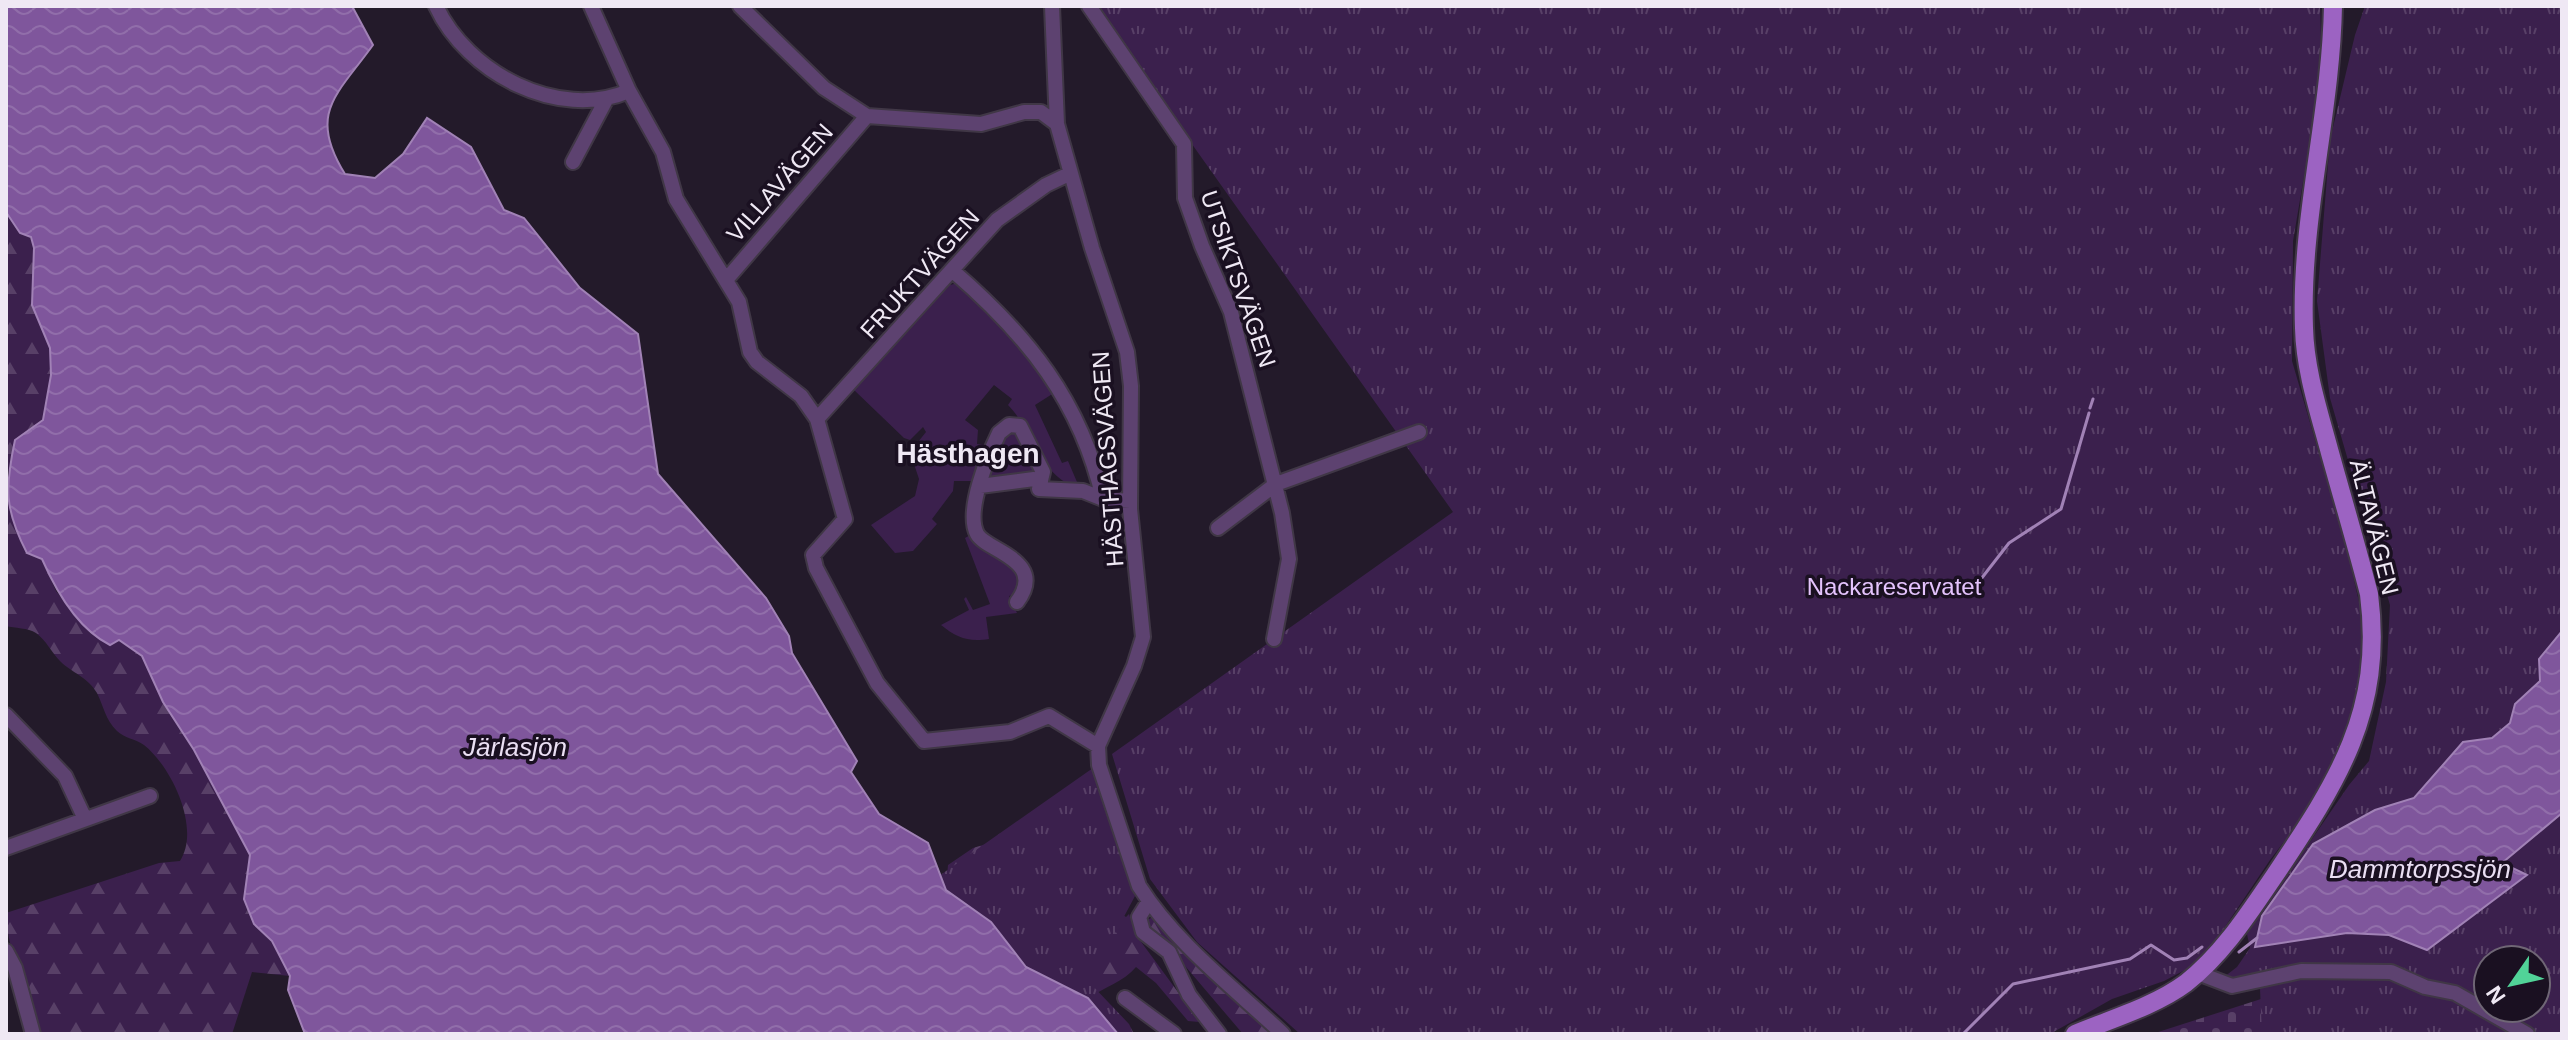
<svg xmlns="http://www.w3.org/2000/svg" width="2568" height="1040" font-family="Arial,sans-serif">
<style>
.green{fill:#3b204d}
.forest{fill:url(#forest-firs)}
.cemetery{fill:url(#cemetery-stones)}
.park{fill:url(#park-tufts);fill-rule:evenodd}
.water{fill:url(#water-waves);stroke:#a182b6;stroke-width:2}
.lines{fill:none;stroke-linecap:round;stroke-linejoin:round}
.stream{stroke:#a182b6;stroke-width:3}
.minor-casing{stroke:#403746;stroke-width:18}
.major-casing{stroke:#403746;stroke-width:22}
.minor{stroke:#5d4270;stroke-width:14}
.major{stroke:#9c63c2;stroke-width:18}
.labels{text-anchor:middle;stroke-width:7;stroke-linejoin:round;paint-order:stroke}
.street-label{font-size:24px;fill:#efe8f4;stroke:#1a1021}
.park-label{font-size:24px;fill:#e4c3fd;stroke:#1a1021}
.water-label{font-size:26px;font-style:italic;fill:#eadff3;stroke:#1a1021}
.quarter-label{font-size:28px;font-weight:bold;fill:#efe8f4;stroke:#1a1021}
</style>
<defs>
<pattern id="forest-firs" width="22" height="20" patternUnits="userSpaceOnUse" patternTransform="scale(2)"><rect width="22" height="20" fill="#3b204d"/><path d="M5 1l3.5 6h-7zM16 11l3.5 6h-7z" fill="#584067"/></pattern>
<pattern id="cemetery-stones" width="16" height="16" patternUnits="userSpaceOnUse" patternTransform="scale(2)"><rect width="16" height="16" fill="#3b204d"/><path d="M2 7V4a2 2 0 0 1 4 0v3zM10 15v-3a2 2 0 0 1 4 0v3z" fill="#584067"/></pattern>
<pattern id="park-tufts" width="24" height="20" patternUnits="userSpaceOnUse" patternTransform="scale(2)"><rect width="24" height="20" fill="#3b204d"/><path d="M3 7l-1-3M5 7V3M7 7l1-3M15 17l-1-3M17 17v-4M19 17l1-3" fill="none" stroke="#584067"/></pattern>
<pattern id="water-waves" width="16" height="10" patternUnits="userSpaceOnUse" patternTransform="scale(2)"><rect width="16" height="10" fill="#7f569c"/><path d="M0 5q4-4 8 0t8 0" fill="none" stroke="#916eaa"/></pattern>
</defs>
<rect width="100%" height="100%" fill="#231a2a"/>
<path class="green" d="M958,283L1021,342L1057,391L1035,405L1062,463L1068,461L1077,482L1072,486C1036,468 1035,433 1008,405L1012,399L994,385L965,420L978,430L977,444L986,445L976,481H954L953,491L932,519L937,524L913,551L895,553L871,525L915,496L919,479L910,452L926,432L923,427L910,440L904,438L853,389L946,286Z
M1016,428L1040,472L988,480C984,459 1000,439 1016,428Z
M972,534L1000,551L1021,578L1015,594L1009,596L1017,613L986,617L989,639C968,642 957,638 941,625L969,610L964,599L966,597L973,610L990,604L965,538Z"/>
<path class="forest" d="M6,212L20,233L30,237L34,248L32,305L50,348L51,375L43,420L15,440L6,483Z
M6,493L27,553L42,559L56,591L90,633L119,640L142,656L163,702L194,750L250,856L244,899L254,924L272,941L290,976L252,972L232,1034H39C29,999 6,947 6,913L159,863L180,861C201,829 172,767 144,745C136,739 124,738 117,731C105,719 104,707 97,693C88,677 72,673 60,661C52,653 46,640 36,633C28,628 15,628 6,626Z
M1009,837L1126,917L1129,914L1136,935L1200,1022L1188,1021L1156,983L1136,967C1123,982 1105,987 1088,998L946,890L948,865L973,848Z
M1151,918L1158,921L1274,1034H1243L1157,933L1148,931L1145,921Z"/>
<path class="cemetery" d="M2261,999L2264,1034H2152Z"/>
<path class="park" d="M1094,6H2320L2321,40L2314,117L2293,241L2292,361L2347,550L2362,615V674L2346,732L2324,789L2270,860L2202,961L2164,981L2112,999L2050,1034H1300L1197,942L1150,879L1112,754L1453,512Z
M2365,6H2562V1034H2262L2260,988H2220L2215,984L2237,967L2250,948L2247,934L2349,785L2369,761L2386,682L2390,605L2330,398L2317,301L2330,140L2355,35ZM2488,960H2536V1008H2488Z
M1093,768L1135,896L1089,982L1129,1024L1134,1034H675L939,876Z"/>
<path class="water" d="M6,6H352L373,45C337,95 307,113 345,174L375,178L403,154L427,118L471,147L504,210L524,218L580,288L638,334L658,474L766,598L789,636L792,653L857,761L851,772L879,814L928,843L946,890L991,922L1026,967L1088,998L1118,1034H305L288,990L290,976L272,941L254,924L244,899L250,855L194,750L163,702L142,656L119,640L110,645C78,629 56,591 42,559L27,553C4,509 5,487 15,440L43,420L51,375L50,348L32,305L34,248L31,237L20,233L6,212Z
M2562,631V813L2502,863L2527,875L2427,950L2389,935L2347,933L2255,947L2262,916L2313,844L2375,810L2414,798L2463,742L2492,738L2510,723L2515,704L2540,681L2539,659Z"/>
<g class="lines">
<path class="stream" d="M2090,408L2093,399
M1974,588L2009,543L2061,509L2089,413
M2239,952L2257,938
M1963,1034L2013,984L2130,959L2151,945L2174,960L2187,958L2202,947"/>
<defs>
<path id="minor" d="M436,6C467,73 558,121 629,91
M591,6L629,91L663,152L676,199L739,302L750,352L757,362L801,396L817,419L845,519L813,555L816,568L877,683L924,741L1010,732L1049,716L1098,746
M740,6L824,88L867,116L981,124L1024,112H1041L1057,124
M1052,6L1057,124L1092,248L1127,352L1131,386L1130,509L1143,637L1134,666L1098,746L1099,765L1139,886C1175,943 1234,988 1283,1034
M1089,6L1184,144L1185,198L1202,246L1231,312L1282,513L1289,559L1274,639
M573,162L607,98
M953,271C1027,335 1081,401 1103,499L1130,501
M726,280L867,116
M817,419L997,220L1046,185L1069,174
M980,486L1034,479L1041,481
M1218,528L1276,484L1419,432
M1017,602C1048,560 986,551 977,534C965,511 988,456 999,433L1009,425L1020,426L1043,472L1039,489L1083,491L1103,499
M6,715L65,776L85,819
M6,848L150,796
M1149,901L1139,917L1143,932L1169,952L1189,995L1219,1034
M6,951L15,968L33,1034
M2198,973L2232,986L2301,971L2391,972L2425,987L2455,993L2527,1034
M1125,998L1174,1034"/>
<path id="major" d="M2075,1034C2111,1019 2155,1006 2186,983C2223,954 2249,913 2275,875C2337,782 2384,712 2369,594C2357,547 2343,500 2330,453C2319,412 2305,370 2304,328C2300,219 2331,114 2333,6"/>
</defs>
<use href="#minor" class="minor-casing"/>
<use href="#major" class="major-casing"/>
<use href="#minor" class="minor"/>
<use href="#major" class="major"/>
</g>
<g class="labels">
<g class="street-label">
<text transform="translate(780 183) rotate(-49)" y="8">VILLAVÄGEN</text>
<text transform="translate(920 274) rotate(-48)" y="8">FRUKTVÄGEN</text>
<text transform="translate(1238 279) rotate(71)" y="8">UTSIKTSVÄGEN</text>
<text transform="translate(1108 459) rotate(-94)" y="8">HÄSTHAGSVÄGEN</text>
<text transform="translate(2374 527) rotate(76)" y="8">ÄLTAVÄGEN</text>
</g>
<g class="park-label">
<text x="1894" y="595">Nackareservatet</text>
</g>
<g class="water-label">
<text x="515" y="756">Järlasjön</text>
<text x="2420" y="878">Dammtorpssjön</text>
</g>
<g class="quarter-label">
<text x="968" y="463">Hästhagen</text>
</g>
</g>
<rect width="2568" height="1040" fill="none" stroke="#efe8f4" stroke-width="16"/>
<g transform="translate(2512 984) rotate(236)"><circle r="38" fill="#1a1021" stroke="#6f6675" stroke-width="2"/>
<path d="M0-6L14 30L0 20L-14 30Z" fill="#51d398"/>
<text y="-12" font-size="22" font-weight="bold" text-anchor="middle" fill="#efe8f4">N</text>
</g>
</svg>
